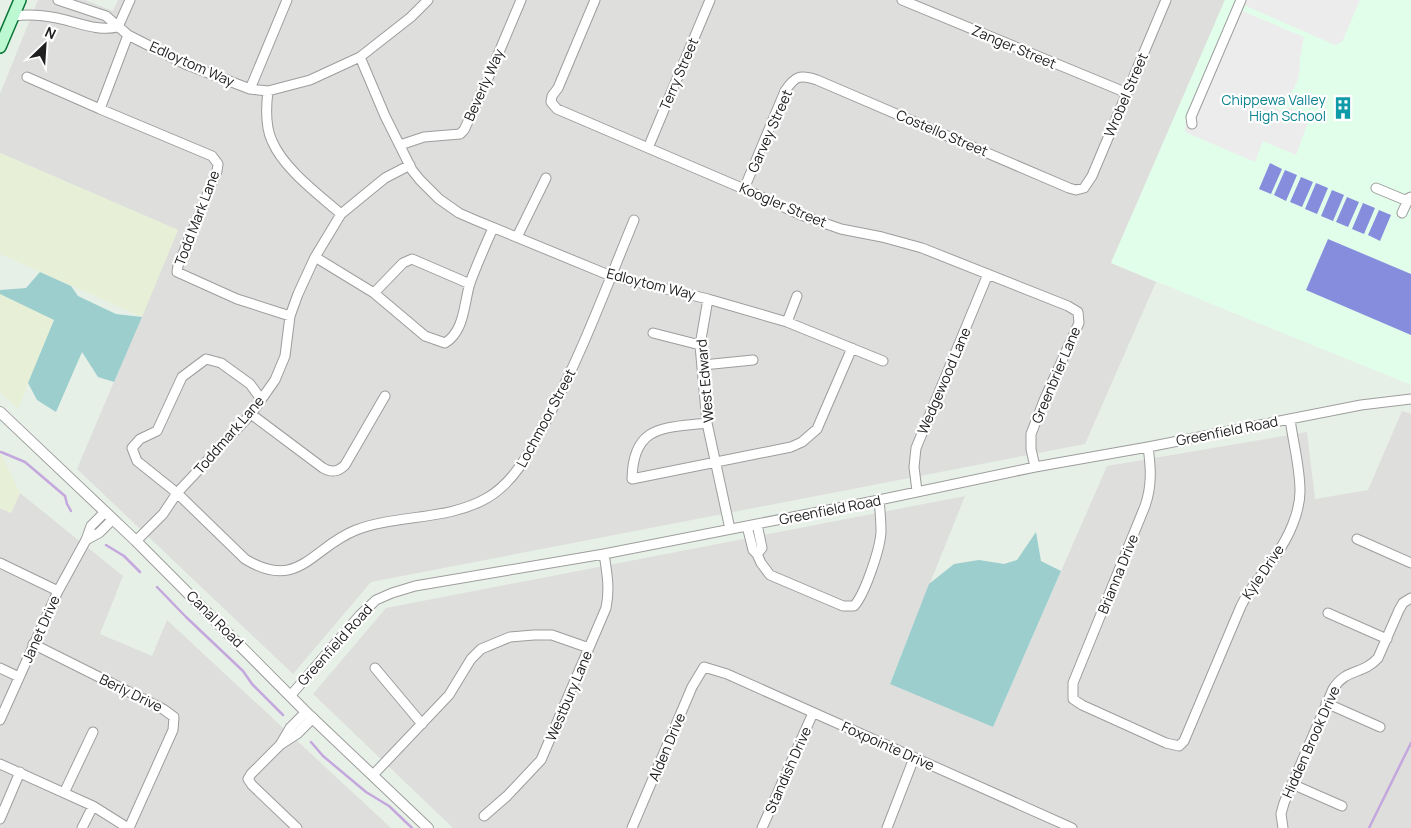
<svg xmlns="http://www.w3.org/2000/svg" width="1411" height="828" font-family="Manrope,sans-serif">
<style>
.residential{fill:#dededd}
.commercial{fill:#e7f0d6}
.education{fill:#e1feea}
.forest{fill:#9ccece}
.pitch{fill:#878ddd}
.parking{fill:#ececec}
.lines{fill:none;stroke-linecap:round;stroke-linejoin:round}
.stream{stroke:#c4a8dd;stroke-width:2.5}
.minor-casing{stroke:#9d9d9d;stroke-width:11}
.tertiary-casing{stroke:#9d9d9d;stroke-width:12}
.secondary-casing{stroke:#087636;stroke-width:14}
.minor{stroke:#fff;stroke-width:9}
.tertiary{stroke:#fff;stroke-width:10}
.secondary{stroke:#bcf8d2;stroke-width:11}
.labels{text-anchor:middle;stroke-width:4.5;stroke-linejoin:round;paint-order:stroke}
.street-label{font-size:14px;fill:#202020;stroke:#fff}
.culture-label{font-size:14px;fill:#0d838f;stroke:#fff;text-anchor:end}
</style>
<rect width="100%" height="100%" fill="#e7f0e7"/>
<path class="residential" d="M38,0H85L113,11L118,0H1225L1111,263L1156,282L1085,444L371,582L293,674L77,469L178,230L0,153V94Z
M1402,411L1411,414V828H453L313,694L386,608L965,496L890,683L993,727L1107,466L1307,432L1315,499L1368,490Z
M20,493L123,576L100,634L152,656L167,620L391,828H0V508L11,513Z"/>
<path class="commercial" d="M0,153L178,230L142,317L0,254Z
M0,294L54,319L18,409L0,392Z
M0,452L20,493L11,513L0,508Z"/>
<path class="education" d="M1225,0H1411V385L1111,263Z"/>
<path class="forest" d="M40,272L71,286L78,296L116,314L142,317L114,382L98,377L82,352L56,412L37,400L28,383L54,320L0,294V290L26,288Z
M1036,532L1041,561L1061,571L993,727L890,684L929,584L954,564L979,560L1004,564L1017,560Z"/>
<path class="pitch" d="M1270,163L1282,169L1271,194L1259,189Z
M1285,170L1297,175L1286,201L1274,195Z
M1301,177L1313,182L1302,207L1290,202Z
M1316,183L1328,188L1317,214L1305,209Z
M1332,190L1344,195L1333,221L1321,216Z
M1347,197L1359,202L1348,227L1336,222Z
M1363,203L1375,208L1364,234L1352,229Z
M1379,210L1391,215L1380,241L1368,235Z
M1328,239L1411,274V335L1306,290Z"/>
<path class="parking" d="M1237,0H1360L1342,42L1335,45L1237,2Z
M1233,7L1304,37L1300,58L1299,77L1289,98L1281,95L1276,108L1285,113L1288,107L1310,117L1296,155L1263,141L1255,162L1185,132L1186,118Z"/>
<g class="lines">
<path class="stream" d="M1,452L25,462L65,496L67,504L71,511
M106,545L124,556L140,572
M157,587L186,617L243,671L252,684L283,715
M311,742L323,756L366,792L389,806L412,828
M1369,828L1411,743"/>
<defs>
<path id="minor" d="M58,0L106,16L128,35L185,64L250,89L268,91L310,80L360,57L411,17L428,0
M595,0L558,88L552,96L551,102L557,109L744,189L801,215L841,229L882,237L922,248L1068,306L1078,312L1079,323L1045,398L1031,434V449L1035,467
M902,0L1127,93
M14,16C28,14 42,15 57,18C77,22 98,32 118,27
M118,27L130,0
M128,35L100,109L212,156L218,164L217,171L178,266L177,272L237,299L290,316
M360,57L385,116L412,170L420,180L439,199L459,213L475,220L611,276L708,299L787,322L883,361
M27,77L100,109
M250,89L287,0
M268,91C266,107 265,126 272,141C284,169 318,194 341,214
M1192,124L1191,117L1241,0
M400,145L424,137L460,134L464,130L486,83L521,0
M648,148L710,0
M1376,188L1405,200L1411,197
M744,189L785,91C795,76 800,74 817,80L1069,188L1076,190L1084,188L1092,176L1166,0
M1402,213L1409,198
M517,237L546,178
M315,257L374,293L425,336L445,343C465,331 464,302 470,283C477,264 485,246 493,228
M374,293L403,263L412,259L470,284
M708,299L700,345L707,423L730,529
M787,322L797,296
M653,333L700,345
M703,365L753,360
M261,399L250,384L221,363L206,359L182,377L157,431L140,439L132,448L137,461L177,493L245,559C299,592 312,547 356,530C398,514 447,521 487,498C516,481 531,449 546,421C581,356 606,288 634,220
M251,414L323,468C332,473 338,472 345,465L385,396
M707,423C665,428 633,424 632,479L791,447L802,442L817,429L852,348
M1148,447C1151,468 1152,486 1145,506L1073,683V699L1082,705L1166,743L1179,746L1184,741L1241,606C1250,587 1264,573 1276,555C1288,538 1300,513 1300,491C1300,467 1293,442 1290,419
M917,491L914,467L916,448L988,274
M105,512L91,526L86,540L99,533L113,519
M747,526L753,550L757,554L762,548L757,524
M1357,539L1411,563
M136,541L163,514L177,493L251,414L275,380L285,356L290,316L298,294L315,257L341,214L385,178L410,165
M757,554L761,563L770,575L843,606H854C865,594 880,549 881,532C881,521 880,510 879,500
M0,563L58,591
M1328,613L1387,639
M33,644L163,709L174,717L173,730L129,828
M0,668L19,677
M375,668L422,724
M291,695L360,615L376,600L392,593L415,586L604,554L879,500L1035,467L1148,447L1361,405L1411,399
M1326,703L1380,727
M306,712L290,728L280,745L297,734L313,718
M0,720L58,591L86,540
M280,745L251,774L248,779L252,785L297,828
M0,764L93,806L128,828
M373,775L449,695L471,659L481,649L510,637L534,635H552L589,648
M1292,784L1342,806
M64,793L93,732
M484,816L507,796L541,760L606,608C610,589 607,573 604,554
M0,819L20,772
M82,828L93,806
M632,828L692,687L704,667L727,674L1072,828
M762,828L813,713
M887,828L914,758
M1283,828L1281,814L1284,803L1333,689C1346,668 1363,675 1378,658L1399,610L1403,603L1411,598"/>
<path id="tertiary" d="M0,412L136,541L306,712L428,828"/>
<path id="secondary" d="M0,47L20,0"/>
</defs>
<use href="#minor" class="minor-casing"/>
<use href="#tertiary" class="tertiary-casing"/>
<use href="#secondary" class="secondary-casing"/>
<use href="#minor" class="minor"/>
<use href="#tertiary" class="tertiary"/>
<use href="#secondary" class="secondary"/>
</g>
<defs>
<symbol id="building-bare" viewBox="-9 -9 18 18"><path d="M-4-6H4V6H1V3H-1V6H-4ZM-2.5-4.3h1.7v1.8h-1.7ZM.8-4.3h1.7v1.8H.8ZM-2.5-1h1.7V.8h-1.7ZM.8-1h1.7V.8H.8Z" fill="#0f9aa8" stroke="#fff" stroke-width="2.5" paint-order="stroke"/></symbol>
</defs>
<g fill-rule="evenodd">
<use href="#building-bare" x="1327" y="92" width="32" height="32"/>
</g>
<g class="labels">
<g class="street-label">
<text transform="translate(1014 47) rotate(23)" y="5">Zanger Street</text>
<text transform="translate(192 64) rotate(24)" y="5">Edloytom Way</text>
<text transform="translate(679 74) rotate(-67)" y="5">Terry Street</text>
<text transform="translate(484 85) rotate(-66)" y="5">Beverly Way</text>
<text transform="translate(1126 95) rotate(-67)" y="5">Wrobel Street</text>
<text transform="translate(770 131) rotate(-66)" y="5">Garvey Street</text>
<text transform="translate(942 133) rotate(23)" y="5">Costello Street</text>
<text transform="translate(783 205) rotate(23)" y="5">Koogler Street</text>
<text transform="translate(197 218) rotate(-69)" y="5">Todd Mark Lane</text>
<text transform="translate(651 284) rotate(14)" y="5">Edloytom Way</text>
<text transform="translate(1056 375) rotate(-67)" y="5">Greenbrier Lane</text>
<text transform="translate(705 381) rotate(-95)" y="5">West Edward</text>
<text transform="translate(944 381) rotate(-67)" y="5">Wedgewood Lane</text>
<text transform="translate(546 418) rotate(-62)" y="5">Lochmoor Street</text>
<text transform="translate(1227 431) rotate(-11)" y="5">Greenfield Road</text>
<text transform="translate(229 435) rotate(-49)" y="5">Toddmark Lane</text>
<text transform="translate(830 510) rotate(-11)" y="5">Greenfield Road</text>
<text transform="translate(1263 572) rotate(-56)" y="5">Kyle Drive</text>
<text transform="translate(1118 574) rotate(-68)" y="5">Brianna Drive</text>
<text transform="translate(215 619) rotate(45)" y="5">Canal Road</text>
<text transform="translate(41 629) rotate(-66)" y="5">Janet Drive</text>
<text transform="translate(335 645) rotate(-48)" y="5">Greenfield Road</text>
<text transform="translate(131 693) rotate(26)" y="5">Berly Drive</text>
<text transform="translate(569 696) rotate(-67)" y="5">Westbury Lane</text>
<text transform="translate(1311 742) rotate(-66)" y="5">Hidden Brook Drive</text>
<text transform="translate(888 746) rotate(24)" y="5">Foxpointe Drive</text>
<text transform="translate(667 747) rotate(-67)" y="5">Alden Drive</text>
<text transform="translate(788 770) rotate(-66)" y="5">Standish Drive</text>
</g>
<g class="culture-label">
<text x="1326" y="105">Chippewa Valley<tspan x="1326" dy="16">High School</tspan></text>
</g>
</g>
<g transform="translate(45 45) rotate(25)" stroke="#ffffff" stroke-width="4" paint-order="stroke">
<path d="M0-4L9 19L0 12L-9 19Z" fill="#202020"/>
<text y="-8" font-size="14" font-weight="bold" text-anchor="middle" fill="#202020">N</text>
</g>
</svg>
